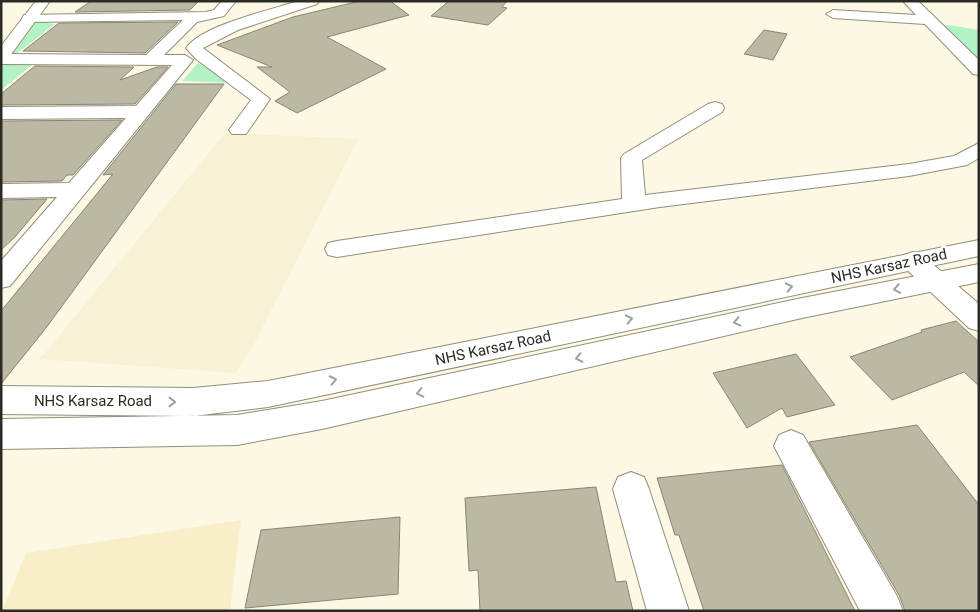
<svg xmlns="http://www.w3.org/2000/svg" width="980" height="612" font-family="Roboto,sans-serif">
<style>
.built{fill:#f7f2d5}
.green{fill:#b3f2c2}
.sand{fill:#f8eec9}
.building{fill:#bbb8a4;stroke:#888573}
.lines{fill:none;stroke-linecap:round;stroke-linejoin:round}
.street-casing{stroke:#918e7b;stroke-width:2}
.secondary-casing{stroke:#918e7b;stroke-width:2}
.street{fill:#fff;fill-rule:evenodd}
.secondary{fill:#fff;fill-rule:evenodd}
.oneway{stroke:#a0a09c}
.labels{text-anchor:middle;stroke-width:4.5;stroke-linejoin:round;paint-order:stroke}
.street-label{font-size:15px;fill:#2d2c24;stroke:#fff}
</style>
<rect width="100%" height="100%" fill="#fcf8e4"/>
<path class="built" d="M225,133L358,139L251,350L235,373L40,359Z"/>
<path class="green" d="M51,19L48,23L55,24L16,54H10L35,21Z
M949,25L979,30V60L944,26Z
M4,63L33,64L1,90V67Z
M198,63L234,83L182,81Z"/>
<path class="sand" d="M241,520L230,611H2L26,553Z"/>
<path class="building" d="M91,1H199L190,10L75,12Z
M360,1H390L409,15L327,37L386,69L297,113L275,101L290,92L257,67H272L217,45L293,17Z
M449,1H507L502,7L507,8L488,25L431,16Z
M178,22L145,53L23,51L59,23Z
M764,30L787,34L773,60L744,54Z
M35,66L134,67L120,80L157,67H168L135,104L1,105V94Z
M176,84H224L46,328L1,384V311L113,174L103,175Z
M122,120L73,175H67L62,181L1,182V121Z
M47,199L15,237L1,250V200Z
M956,321L979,342V386L964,372L892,400L850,357L922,332L921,330Z
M796,354L835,405L787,417L782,408L747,428L713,373Z
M917,425L979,505V611H905L899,595L809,442Z
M782,465L855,611H704L679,535H675L657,478Z
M596,487L616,582L626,581L633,611H480L478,570L469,571L465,498Z
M400,517L398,594L245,608L261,530Z"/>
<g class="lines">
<defs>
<path id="street" d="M222,1H236L224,16L197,22L164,55H185L193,60L10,286L1,288V261L57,197L1,198V184L69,183L126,118L1,119V107L136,106L172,65L1,64V54L146,55L183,20L29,22L24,21L22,18L24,15L206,12L214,10Z
M298,1H319L317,4L238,30L203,48L270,99L246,134H232L229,130L251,100L196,59L186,48C202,25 271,10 298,1Z
M903,1H918L979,60V75L973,74L925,24L833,18L826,14L833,10L916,15Z
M715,102L722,104L724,108L722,112L642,160L645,195L909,164L954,156L979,143V158L967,165L909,176L660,207L337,257L328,255L325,249L328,243L337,241L622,199L621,158L624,154L708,104Z
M913,252L922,255L979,304V331L969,328L904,267L900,261L904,255Z
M791,430L803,435L897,596L903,611H860L774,446L779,435Z
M631,472L644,477L649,489L689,611H647L613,489L618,477Z"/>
<path id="secondary" d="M36,1H50L7,60L1,62V46Z
M979,240V256L268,407L193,416L1,414V386L193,388L268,381Z
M979,264V282L802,318L322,429L237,445L1,449V419L237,415L322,401L802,298Z"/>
</defs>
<use href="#street" class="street-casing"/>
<use href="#secondary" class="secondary-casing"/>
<use href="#street" class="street"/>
<use href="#secondary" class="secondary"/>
</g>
<defs><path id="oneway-chevron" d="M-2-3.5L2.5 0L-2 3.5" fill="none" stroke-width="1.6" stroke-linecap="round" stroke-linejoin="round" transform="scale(1.25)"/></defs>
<g class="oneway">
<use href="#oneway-chevron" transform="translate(789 287) rotate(-12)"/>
<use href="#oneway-chevron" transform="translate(897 289) rotate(169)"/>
<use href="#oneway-chevron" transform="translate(629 319) rotate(-12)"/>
<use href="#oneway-chevron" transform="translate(737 322) rotate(167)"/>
<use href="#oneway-chevron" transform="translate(579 358) rotate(168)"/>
<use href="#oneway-chevron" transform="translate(333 380) rotate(-12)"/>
<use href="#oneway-chevron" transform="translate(420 393) rotate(167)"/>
<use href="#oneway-chevron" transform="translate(172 402)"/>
</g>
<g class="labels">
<g class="street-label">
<text transform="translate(889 266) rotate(-12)" y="5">NHS Karsaz Road</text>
<text transform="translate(493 348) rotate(-12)" y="5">NHS Karsaz Road</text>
<text x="93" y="406">NHS Karsaz Road</text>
</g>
</g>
<rect width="980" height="612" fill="none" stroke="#2d2c24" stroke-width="5"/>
</svg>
